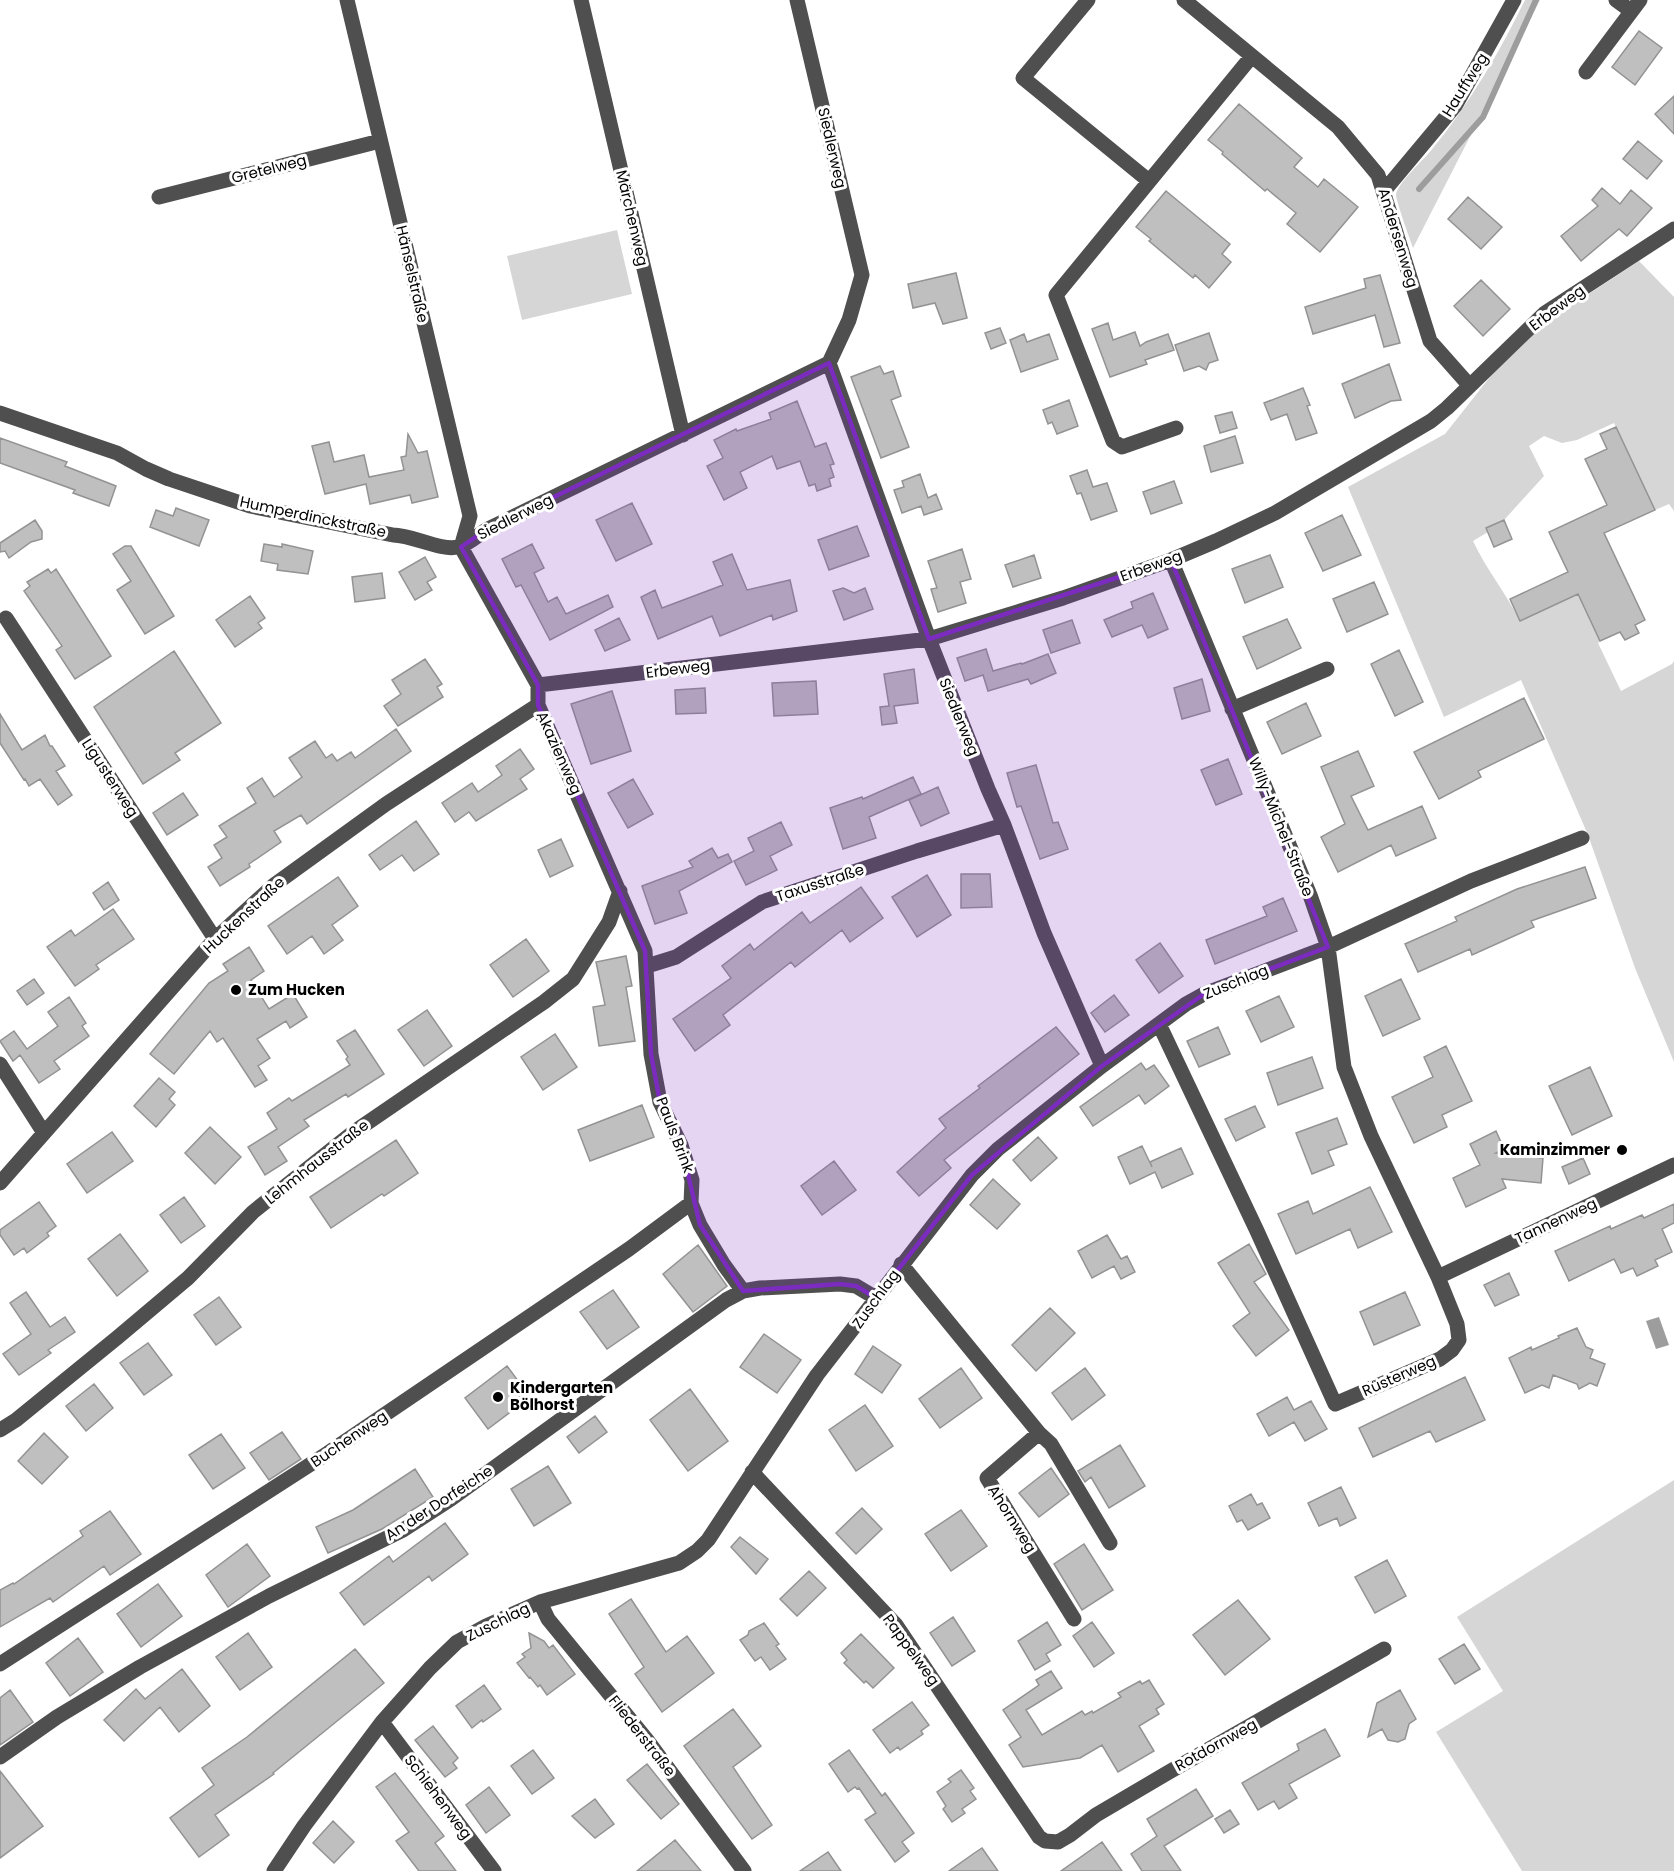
<svg xmlns="http://www.w3.org/2000/svg" width="1674" height="1871" font-family="Poppins,sans-serif">
<style>
.green{fill:#d6d6d6}
.water{fill:#9d9d9d}
.lines{fill:none;stroke-linecap:round;stroke-linejoin:round}
.stream{stroke:#9d9d9d;stroke-width:6}
.building{fill:#bfbfbf;stroke:#939393;stroke-width:1.5}
.minor{stroke:#4f4f4f;stroke-width:15}
.marked{fill:#7b2cbf;fill-opacity:0.2;stroke:#7b2cbf;stroke-width:4.5;stroke-linejoin:round}
.poi-dot{fill:#000;stroke:#fff;stroke-width:2}
.labels{text-anchor:middle;stroke-width:6;stroke-linejoin:round;paint-order:stroke}
.street-label{font-size:15px;fill:#000;stroke:#fff}
.poi-label{font-size:15px;font-weight:bold;fill:#000;stroke:#fff;text-anchor:start}
</style>
<rect width="100%" height="100%" fill="#fff"/>
<path class="green" d="M1525,0H1540L1413,248C1410,239 1396,201 1396,195C1397,183 1425,159 1433,148C1470,103 1499,53 1525,0Z
M617,230L632,294L522,320L507,256Z
M1639,261L1674,297V511L1669,504L1655,510L1614,423L1577,440L1562,443L1544,436L1529,446L1544,476L1504,520L1487,528L1488,532L1473,541C1486,569 1506,593 1520,621L1578,594L1600,641L1598,643L1621,691L1672,664L1674,661V1062L1635,968L1588,835L1521,680L1444,717L1348,487L1445,434L1501,363L1530,336L1575,303Z
M1674,1480V1871H1522L1436,1732L1503,1691L1457,1617Z"/>
<path class="water" d="M1659,1317L1669,1345L1656,1349L1646,1321Z"/>
<g class="lines">
<path class="stream" d="M1419,189L1483,117L1536,0"/>
</g>
<path class="building" d="M1639,31L1662,48L1635,85L1612,67Z
M1674,96V134L1655,114Z
M1239,104L1302,158L1294,167L1318,187L1324,179L1358,207L1320,252L1287,224L1296,213L1267,189L1265,191L1222,154L1223,152L1208,140Z
M1638,141L1662,161L1647,179L1623,159Z
M1602,188L1620,204L1631,190L1652,208L1627,236L1619,229L1581,261L1561,236L1598,206L1592,200Z
M1166,191L1230,244L1222,254L1231,262L1209,288L1195,275L1193,278L1149,241L1151,239L1136,227Z
M1468,197L1502,227L1481,249L1448,219Z
M956,273L967,318L943,324L935,303L913,308L908,284Z
M1380,275L1400,343L1384,347L1375,315L1313,334L1305,307L1366,288L1364,279Z
M1481,280L1510,309L1483,336L1454,306Z
M1108,323L1113,340L1135,332L1140,346L1146,342L1168,334L1174,350L1145,360L1147,364L1110,377L1092,329Z
M1000,328L1006,343L991,349L985,333Z
M1209,333L1218,360L1209,363L1206,370L1199,366L1184,371L1175,345Z
M1024,334L1027,342L1049,334L1058,359L1021,372L1010,340Z
M1389,364L1401,400L1391,401L1355,418L1342,384Z
M880,366L884,374L893,371L901,396L891,400L909,447L881,458L851,377Z
M1303,388L1310,405L1307,406L1317,433L1296,440L1287,414L1271,420L1264,403Z
M1069,400L1078,426L1057,434L1052,422L1048,424L1043,410Z
M797,401L815,447L826,443L834,464L830,465L834,477L829,479L831,486L817,491L815,484L809,486L800,461L777,469L772,456L740,472L747,488L724,500L707,466L723,458L714,440L736,429L737,431L771,419L769,413Z
M1232,412L1237,428L1220,433L1215,416Z
M1616,427L1655,510L1604,533L1645,620L1635,625L1639,633L1625,640L1620,632L1600,641L1578,594L1520,621L1510,599L1568,572L1549,532L1607,505L1585,459L1607,449L1600,434Z
M408,434L418,453L427,451L438,497L412,503L410,495L370,504L366,484L325,494L312,446L329,442L334,462L364,455L369,477L404,470L401,457L406,456Z
M1235,436L1243,463L1211,472L1204,446Z
M0,438L67,462L65,466L116,486L109,506L73,493L75,490L0,463Z
M1087,470L1093,487L1107,483L1117,511L1091,520L1081,493L1077,494L1070,476Z
M920,474L928,498L936,494L942,509L924,515L921,506L902,513L894,490L904,487L902,481Z
M1174,481L1182,503L1151,514L1143,492Z
M632,503L652,544L616,561L596,520Z
M176,508L209,520L199,546L150,527L156,510L173,516Z
M1342,515L1361,555L1323,571L1305,533Z
M35,520L42,531V539L31,542L9,558L5,551L0,552V543Z
M1504,520L1512,539L1494,547L1486,528Z
M857,526L869,556L829,570L818,540Z
M264,544L282,547V544L313,551L308,574L277,570L278,564L261,561Z
M532,544L544,568L534,573L548,602L557,597L566,614L608,595L613,607L550,640L521,585L516,587L502,559Z
M125,546H131L174,616L145,634L117,590L131,581L113,554Z
M962,549L971,579L960,582L966,603L938,612L931,589L937,588L928,561Z
M732,554L747,590L790,580L797,611L773,620L772,615L720,636L712,616L658,639L641,597L655,590L662,608L723,585L713,562Z
M1034,555L1041,578L1013,587L1005,565Z
M1270,555L1283,587L1245,603L1232,569Z
M425,557L436,577L427,582L432,590L415,600L399,572Z
M48,569L51,573L56,569L111,656L75,679L56,650L62,646L24,591L30,586L27,582Z
M382,573L385,598L355,602L352,577Z
M1374,582L1388,614L1347,632L1333,599Z
M843,588L854,593L865,588L873,609L844,620L833,591Z
M1153,593L1168,629L1148,638L1142,625L1112,637L1104,620L1133,608L1131,602Z
M250,596L265,618L258,623L262,628L235,647L216,620Z
M619,618L630,640L605,651L595,630Z
M1287,619L1301,648L1257,669L1243,637Z
M1072,620L1080,643L1051,653L1043,630Z
M986,649L993,671L1021,663L1022,664L1048,654L1056,673L1031,684L1028,679L988,691L983,675L965,681L957,658Z
M1399,650L1423,702L1395,716L1371,664Z
M174,651L221,723L175,753L180,760L143,784L94,707Z
M425,659L442,684L437,687L443,697L398,726L384,706L401,694L392,680Z
M914,669L918,703L894,706L897,723L882,725L880,707L889,706L884,674Z
M1202,679L1210,711L1182,719L1174,688Z
M816,681L818,714L774,716L772,683Z
M705,688L706,713L676,714L675,690Z
M612,691L631,751L591,764L571,704Z
M1524,698L1544,739L1478,771L1481,777L1439,799L1414,752Z
M1306,703L1321,736L1282,754L1267,722Z
M0,714L22,750L45,735L50,746H52L65,766L56,771L72,795L58,805L40,779L29,786L25,779L24,780L0,743Z
M396,729L411,751L307,824L301,815L274,831L281,842L249,864L250,867L220,886L208,867L222,858L214,845L227,837L219,826L256,803L247,788L262,778L274,797L302,777L289,758L315,741L326,758L332,754L337,761L351,752L355,758Z
M520,749L534,769L520,779L527,789L476,821L469,812L455,822L442,803L472,783L478,792L502,775L496,766Z
M1358,751L1374,786L1351,796L1368,830L1422,806L1436,838L1396,856L1391,845L1338,872L1321,837L1345,824L1321,767Z
M1228,759L1242,794L1216,805L1201,770Z
M1036,765L1053,823L1058,822L1068,849L1040,859L1021,806L1017,807L1007,773Z
M913,777L921,794L869,817L876,838L843,849L830,808L862,797L863,799Z
M633,779L653,814L628,828L608,793Z
M938,787L949,813L921,826L909,800Z
M183,793L198,815L167,835L153,813Z
M416,821L439,854L414,871L402,855L380,870L369,855Z
M781,822L792,845L770,856L777,870L746,885L734,861L754,851L748,838Z
M561,839L573,866L550,877L538,850Z
M712,848L718,858L728,854L732,862L679,891L687,913L655,924L642,886L693,867L689,861Z
M1585,867L1596,898L1531,921L1534,927L1472,955L1470,949L1418,972L1405,944L1457,921L1455,917L1517,889Z
M961,874H990L992,907L961,908Z
M927,875L951,915L917,937L892,897Z
M338,877L358,906L332,925L343,940L324,954L312,936L287,954L268,926Z
M108,882L119,900L104,910L93,893Z
M861,887L883,918L850,942L842,930L795,967L791,962L723,1015L730,1025L695,1051L673,1019L731,978L722,966L750,944L754,950L802,912L810,923Z
M1283,898L1297,931L1215,964L1206,940L1267,916L1263,907Z
M113,909L134,939L96,965L99,969L75,986L47,947L71,930L75,936Z
M526,939L549,971L513,997L490,965Z
M1160,943L1183,976L1159,993L1136,960Z
M249,947L264,971L251,980L269,1009L293,994L307,1017L290,1028L286,1021L257,1039L270,1058L258,1066L267,1080L255,1087L223,1038L217,1042L210,1031L174,1074L150,1054L209,983L228,971L223,964Z
M626,956L632,986L626,987L635,1041L599,1046L593,1007L605,1005L596,962Z
M34,979L44,993L27,1005L17,991Z
M1401,979L1420,1019L1383,1036L1365,996Z
M1114,995L1129,1015L1105,1032L1091,1013Z
M1279,996L1294,1027L1261,1042L1246,1011Z
M69,997L86,1023L82,1026L89,1036L54,1061L60,1069L39,1083L20,1055L13,1061L0,1041L14,1031L27,1049L58,1026L48,1012Z
M427,1010L452,1046L424,1066L398,1030Z
M1056,1027L1079,1054L944,1160L951,1168L919,1196L897,1172L946,1128L939,1119L980,1088L978,1086Z
M1218,1027L1230,1054L1199,1067L1187,1041Z
M355,1030L384,1074L348,1097L346,1094L304,1120L309,1126L278,1147L287,1161L265,1175L248,1147L277,1129L267,1113L289,1098L292,1101L350,1065L346,1059L348,1057L337,1041Z
M555,1034L577,1067L543,1090L521,1057Z
M1446,1046L1472,1101L1442,1115L1447,1127L1414,1143L1392,1097L1433,1077L1424,1057Z
M1312,1057L1323,1088L1278,1105L1267,1073Z
M1141,1063L1146,1070L1154,1065L1169,1086L1145,1104L1139,1095L1093,1126L1080,1107Z
M1590,1067L1612,1116L1572,1135L1549,1086Z
M159,1078L175,1092L169,1099L175,1105L156,1127L134,1106Z
M642,1105L654,1137L590,1161L578,1130Z
M1255,1106L1265,1127L1236,1141L1225,1119Z
M1337,1118L1347,1144L1328,1151L1334,1165L1312,1174L1296,1133Z
M210,1127L241,1157L215,1184L185,1153Z
M1496,1131L1504,1149L1496,1153L1543,1158L1541,1183L1502,1179L1506,1188L1466,1207L1453,1178L1480,1165L1470,1144Z
M112,1132L133,1161L87,1193L67,1164Z
M1038,1137L1057,1158L1031,1181L1013,1160Z
M396,1140L418,1173L384,1196L382,1194L331,1228L310,1197Z
M1142,1146L1152,1167L1150,1162L1181,1148L1193,1174L1162,1188L1155,1172L1130,1184L1118,1157Z
M1583,1158L1590,1174L1569,1184L1562,1167Z
M834,1161L856,1190L822,1215L801,1186Z
M993,1179L1020,1204L997,1229L970,1205Z
M1370,1187L1392,1232L1358,1248L1350,1229L1296,1254L1278,1214L1308,1201L1313,1214Z
M184,1197L205,1226L181,1243L160,1215Z
M39,1202L56,1226L47,1233L49,1236L27,1253L24,1248L14,1255L0,1235V1230Z
M1674,1204V1223L1662,1229L1672,1252L1655,1260L1658,1266L1637,1276L1633,1268L1621,1273L1614,1259L1569,1281L1555,1251L1610,1226L1611,1229L1642,1215L1644,1218Z
M120,1234L148,1271L117,1296L88,1259Z
M1107,1235L1121,1259L1127,1256L1135,1272L1121,1279L1114,1266L1092,1278L1078,1251Z
M1249,1244L1266,1274L1254,1282L1289,1330L1256,1356L1233,1326L1250,1313L1218,1263Z
M698,1245L727,1286L693,1312L663,1274Z
M1509,1273L1519,1295L1495,1306L1484,1285Z
M613,1290L639,1327L607,1349L580,1312Z
M26,1292L50,1327L65,1317L75,1332L48,1350L51,1353L19,1375L3,1354L31,1334L10,1303Z
M1405,1292L1420,1325L1374,1345L1360,1312Z
M219,1297L241,1327L216,1345L194,1315Z
M1050,1308L1075,1333L1036,1371L1012,1345Z
M1577,1328L1586,1347L1593,1350L1590,1358L1605,1364L1597,1386L1590,1383L1579,1389L1577,1384L1553,1375L1549,1388L1542,1385L1525,1393L1509,1358L1531,1347L1532,1350L1559,1338L1558,1336Z
M764,1334L801,1360L777,1393L740,1367Z
M148,1343L172,1375L144,1395L120,1363Z
M873,1346L901,1365L882,1393L855,1374Z
M507,1366L530,1397L488,1429L465,1398Z
M961,1368L982,1398L940,1428L919,1399Z
M1085,1368L1105,1395L1072,1420L1052,1393Z
M1465,1377L1485,1420L1436,1442L1430,1431L1373,1457L1359,1428Z
M94,1384L113,1408L86,1431L66,1406Z
M690,1389L728,1441L688,1471L650,1420Z
M1287,1397L1294,1410L1311,1401L1327,1429L1305,1441L1294,1422L1269,1436L1257,1414Z
M865,1405L893,1446L856,1471L829,1430Z
M595,1416L607,1432L579,1453L567,1437Z
M282,1432L301,1459L269,1480L250,1453Z
M44,1433L68,1457L42,1484L18,1461Z
M221,1434L245,1468L213,1489L189,1455Z
M1120,1445L1145,1486L1109,1508L1091,1477L1085,1482L1078,1471Z
M548,1466L571,1503L534,1526L511,1489Z
M1051,1468L1069,1494L1039,1517L1019,1493Z
M415,1469L433,1497L382,1529L328,1553L316,1527L353,1510Z
M1341,1487L1356,1518L1340,1526L1337,1518L1319,1526L1308,1503Z
M1251,1494L1257,1505L1262,1503L1270,1518L1248,1530L1242,1520L1237,1522L1229,1506Z
M862,1508L882,1529L856,1554L836,1533Z
M961,1510L987,1546L951,1571L925,1534Z
M110,1511L141,1554L110,1575L104,1566L53,1602L50,1598L0,1627V1590L13,1583L14,1584L83,1536L80,1531Z
M445,1523L468,1554L432,1581L429,1576L364,1625L340,1593L389,1556L393,1562Z
M740,1537L768,1559L756,1574L731,1547Z
M247,1544L270,1576L228,1607L206,1575Z
M1084,1544L1113,1590L1082,1610L1054,1564Z
M1387,1560L1406,1596L1375,1613L1355,1577Z
M809,1571L826,1588L797,1616L780,1599Z
M158,1584L182,1616L141,1647L117,1614Z
M631,1599L666,1652L687,1636L714,1673L662,1712L635,1674L644,1667L609,1614Z
M1238,1600L1270,1639L1225,1675L1193,1635Z
M953,1617L975,1651L952,1666L930,1633Z
M1047,1622L1061,1645L1046,1654L1050,1661L1035,1670L1018,1641Z
M1092,1622L1114,1653L1094,1667L1073,1636Z
M764,1623L779,1644L776,1646L786,1659L770,1670L761,1657L755,1661L740,1640L748,1635L749,1631Z
M248,1633L272,1667L240,1690L216,1657Z
M529,1633L544,1641L549,1648L553,1645L575,1674L547,1695L540,1685L538,1687L530,1677L529,1678L517,1663L525,1657L522,1654L531,1648Z
M861,1634L894,1668L873,1688L866,1681L864,1683L844,1663L847,1660L841,1653Z
M78,1638L103,1672L70,1696L46,1663Z
M1464,1644L1480,1669L1455,1684L1439,1659Z
M355,1649L384,1683L273,1773L274,1774L215,1815L229,1835L199,1857L170,1818L214,1785L202,1768L247,1737Z
M182,1669L210,1706L179,1732L160,1707L124,1741L104,1720L136,1689L145,1699Z
M1051,1671L1062,1688L1026,1710L1042,1735L1082,1711L1085,1715L1092,1711L1093,1713L1121,1697L1118,1693L1140,1681L1142,1684L1149,1680L1164,1704L1156,1709L1159,1714L1139,1726L1154,1751L1118,1772L1102,1745L1080,1758L1023,1767L1009,1745L1021,1737L1003,1710L1039,1685L1036,1680Z
M484,1685L501,1709L483,1722L482,1720L472,1728L456,1706Z
M10,1690L33,1722L0,1745V1698Z
M1400,1690L1416,1719L1409,1724L1405,1739L1398,1742L1388,1740L1382,1729L1368,1737L1377,1703Z
M912,1702L929,1725L921,1731L923,1734L900,1750L898,1747L890,1753L873,1730Z
M733,1709L761,1746L733,1767L772,1825L752,1839L684,1746Z
M433,1726L458,1758L453,1763L457,1768L445,1777L415,1740Z
M1325,1729L1340,1756L1289,1784L1297,1798L1279,1809L1274,1801L1258,1810L1242,1783L1299,1750L1297,1744Z
M533,1750L554,1778L532,1794L511,1766Z
M849,1750L882,1796L885,1793L914,1833L902,1842L909,1851L895,1862L865,1820L876,1813L859,1788L857,1789L855,1787L848,1792L829,1764Z
M647,1764L679,1804L661,1819L627,1780Z
M961,1770L974,1788L970,1791L976,1799L962,1809L965,1813L952,1822L943,1809L946,1806L937,1792L951,1782L948,1779Z
M0,1771L43,1826L0,1858Z
M395,1773L444,1836L435,1843L456,1871H419L396,1841L409,1832L376,1787Z
M489,1787L510,1815L486,1833L466,1805Z
M1196,1789L1213,1816L1164,1846L1181,1871H1142L1131,1854L1157,1836L1147,1819Z
M595,1799L614,1824L595,1838L572,1816Z
M1230,1810L1239,1824L1224,1833L1215,1819Z
M333,1821L354,1842L334,1863L313,1843Z
M675,1840L701,1871H637Z
M1102,1842L1122,1871H1061Z
M982,1848L998,1871H949L973,1854Z
M828,1852L841,1871H800Z"/>
<g class="lines">
<path class="minor" d="M347,0L470,516L461,547
M581,0L683,435
M1088,0L1023,78L1149,181
M1184,0L1338,127L1378,175L1430,341L1469,385
M1616,0L1631,11
M1586,72L1640,0
M1384,191L1455,106L1514,0
M159,197L380,141
M829,363L929,639L988,789L1004,825L1044,933L1102,1066
M0,413L117,453L146,469L169,479L250,506L393,535C413,535 440,551 458,547C468,545 478,535 486,530L829,363L849,320L862,275L797,0
M1176,428L1122,447L1113,441L1056,295L1252,56
M461,547L538,685V705L645,951L651,1054L660,1102L681,1145L692,1180L691,1203L700,1225L724,1265L743,1291
M6,618L215,939
M538,685L929,639L1063,598L1171,560L1216,541L1275,513L1431,421L1447,408L1545,313L1674,229
M1232,709L1327,669
M647,966L676,957L762,902L917,851L1004,825
M1159,1024L1257,1231L1335,1404L1440,1359L1452,1350L1459,1340L1457,1324L1438,1277L1371,1136L1344,1067L1328,947L1310,895L1171,560
M0,1064L44,1133
M0,1183L215,939L274,885L386,804L538,705
M901,1264L1039,1433L987,1478L1074,1619
M1438,1277L1674,1165
M0,1430L16,1420L118,1337L188,1278L253,1212L351,1134L544,1002L573,979L609,922L620,891
M1039,1433L1051,1444L1110,1543
M752,1472L896,1625L1039,1837L1045,1841L1058,1842L1070,1835L1096,1815L1169,1772L1384,1649
M540,1602L548,1619L647,1740L744,1871
M0,1664L328,1453L629,1249L691,1203
M382,1722L494,1871
M0,1757L57,1717L140,1667L269,1596L403,1530L451,1499L726,1300L743,1291L760,1288L840,1284L856,1286L876,1298
M274,1871L304,1826L382,1722L430,1668L457,1642L486,1626L540,1602L679,1563L697,1551L708,1540L817,1375L972,1175L998,1149L1102,1066L1186,1004L1204,994L1328,947L1471,881L1582,838"/>
</g>
<path class="marked" d="M829,363L929,639L1171,560L1328,947L1204,994L1102,1066L972,1175L876,1298L856,1286L840,1284L743,1291L700,1225L681,1145L660,1102L651,1054L645,951L538,705V685L461,547L486,530Z"/>
<g class="poi-dot">
<circle cx="236" cy="990" r="6"/>
<circle cx="1622" cy="1150" r="6"/>
<circle cx="498" cy="1397" r="6"/>
</g>
<g class="labels">
<g class="street-label">
<text transform="translate(1465 85) rotate(-58)" y="5">Hauffweg</text>
<text transform="translate(832 148) rotate(77)" y="5">Siedlerweg</text>
<text transform="translate(269 169) rotate(-14)" y="5">Gretelweg</text>
<text transform="translate(632 218) rotate(77)" y="5">Märchenweg</text>
<text transform="translate(1398 238) rotate(73)" y="5">Andersenweg</text>
<text transform="translate(412 274) rotate(77)" y="5">Hänselstraße</text>
<text transform="translate(1557 308) rotate(-37)" y="5">Erbeweg</text>
<text transform="translate(313 517) rotate(12)" y="5">Humperdinckstraße</text>
<text transform="translate(515 517) rotate(-27)" y="5">Siedlerweg</text>
<text transform="translate(1151 566) rotate(-20)" y="5">Erbeweg</text>
<text transform="translate(678 669) rotate(-7)" y="5">Erbeweg</text>
<text transform="translate(959 717) rotate(68)" y="5">Siedlerweg</text>
<text transform="translate(559 753) rotate(66)" y="5">Akazienweg</text>
<text transform="translate(110 778) rotate(57)" y="5">Ligusterweg</text>
<text transform="translate(1281 827) rotate(68)" y="5">Willy-Michel-Straße</text>
<text transform="translate(820 883) rotate(-18)" y="5">Taxusstraße</text>
<text transform="translate(244 915) rotate(-43)" y="5">Huckenstraße</text>
<text transform="translate(1236 982) rotate(-22)" y="5">Zuschlag</text>
<text transform="translate(675 1135) rotate(69)" y="5">Pauls Brink</text>
<text transform="translate(317 1162) rotate(-38)" y="5">Lehmhausstraße</text>
<text transform="translate(1556 1221) rotate(-25)" y="5">Tannenweg</text>
<text transform="translate(876 1299) rotate(-54)" y="5">Zuschlag</text>
<text transform="translate(1399 1376) rotate(-24)" y="5">Rüsterweg</text>
<text transform="translate(349 1439) rotate(-34)" y="5">Buchenweg</text>
<text transform="translate(439 1503) rotate(-33)" y="5">An der Dorfeiche</text>
<text transform="translate(1012 1519) rotate(58)" y="5">Ahornweg</text>
<text transform="translate(498 1622) rotate(-26)" y="5">Zuschlag</text>
<text transform="translate(911 1650) rotate(54)" y="5">Pappelweg</text>
<text transform="translate(642 1736) rotate(52)" y="5">Fliederstraße</text>
<text transform="translate(1216 1745) rotate(-29)" y="5">Rotdornweg</text>
<text transform="translate(438 1797) rotate(53)" y="5">Schlehenweg</text>
</g>
<g class="poi-label">
<text x="248" y="995">Zum Hucken</text>
<text x="1610" y="1155" text-anchor="end">Kaminzimmer</text>
<text x="510" y="1393">Kindergarten<tspan x="510" dy="17">Bölhorst</tspan></text>
</g>
</g>
</svg>
